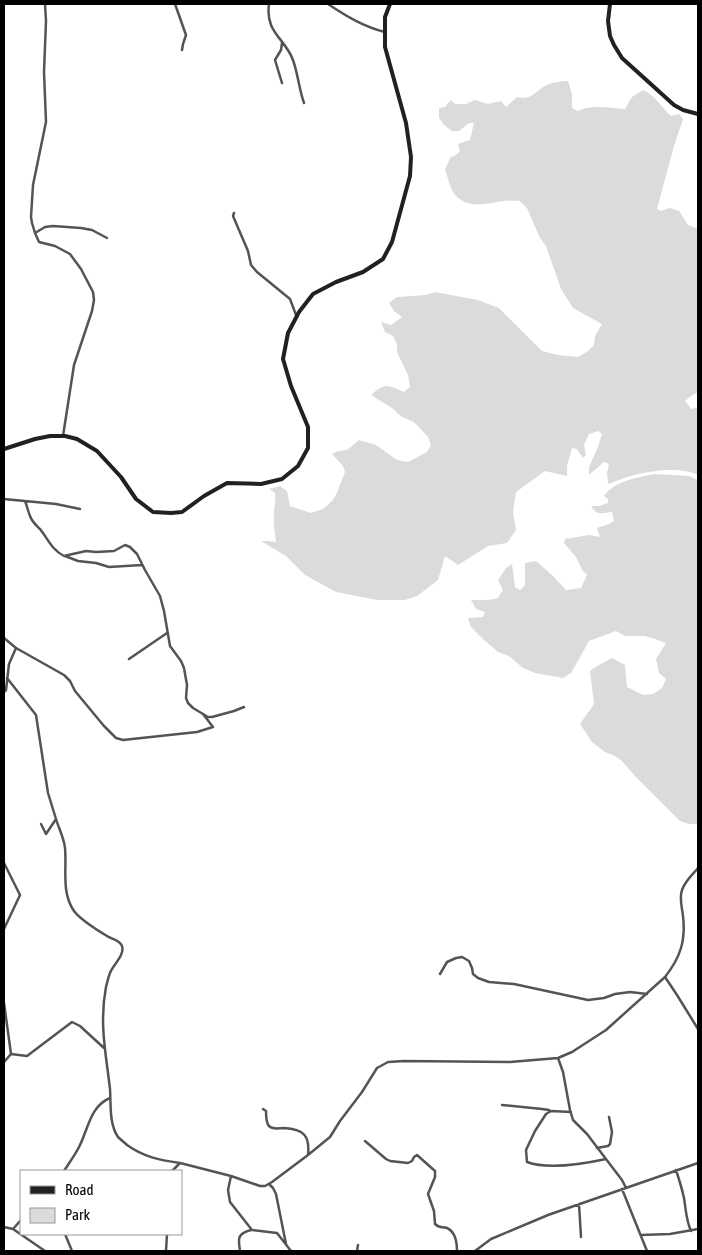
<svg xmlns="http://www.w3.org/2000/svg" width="702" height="1255" font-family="'Asap Condensed',sans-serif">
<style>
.green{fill:#dbdbdb}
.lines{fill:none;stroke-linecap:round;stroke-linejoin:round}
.minor{stroke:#545454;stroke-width:2.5}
.secondary{stroke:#212121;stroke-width:4}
</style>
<rect width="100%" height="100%" fill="#fff"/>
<path class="green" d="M568,81L572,94V108L578,111C592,104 609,108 625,109L632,97L643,90C655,95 662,108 671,116L679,114L683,119L674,146L657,209L661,211L670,208L679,211L688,225L698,229V392L691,396L685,401L691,409L698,407V475C676,464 631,473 610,484L608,483L607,473L609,464L604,462L589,475V467L598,447L602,434L598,431L589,434L584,445L586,455L583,458L577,449L572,448L567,466V476L545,471L516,492L513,512L516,530L507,543L488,546L458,565L445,556L438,580L417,596L405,600H377L336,592L305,575L286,556L261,541H268L276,542C275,533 273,523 274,514C274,506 276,501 275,493L269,489L280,486L287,491L290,506L311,513L323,509L332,501L336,495L345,472L343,466L332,454L338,451L347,450L359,440L376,445L397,460L408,462L427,452L431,445L428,437L414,422L402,417L392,408L371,395C386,382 387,385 404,392L410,387L408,375L397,352V344L393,336L385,332L381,322L391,325L402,317L394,311L389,303L397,297L426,295L435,292L478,300L499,308L542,351L558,355L578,357L588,351L594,345L595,336L602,324L573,308L561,289L546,246L540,238L527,208L520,201C515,201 510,200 504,201C488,203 469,210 455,195C450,189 448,177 445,170L450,158L456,155L460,151L458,144L470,140L474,123H469L459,131H452L444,125L439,118V108L445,107L451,100L455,104H466L475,100L488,104L501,101L506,107L517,97C533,101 534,91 547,85C554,82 560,81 568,81Z
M655,474L689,476L698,480L697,824H689L680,821L635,776L622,761L615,756L605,752L592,742L580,724L594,704L590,671L597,666L612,658L625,665L627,687L643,695L653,694L662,688L666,679L659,673L656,659L666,643L655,639L645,636H625L616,631L589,641L571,673L563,678L535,673L523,668L509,656L498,652L483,639L471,627L468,618L483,617L485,612L476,609L471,600C480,600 490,601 498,598L503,590L498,580L506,568L512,564L515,587L520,590L525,585V563L536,561L552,575L566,590L581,588L587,575L582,570L576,557L564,543L565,539L589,535L600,537L597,528L609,524L614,521L612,512C601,513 597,516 591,506H599L608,503V499L604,496C614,481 639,477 655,474Z"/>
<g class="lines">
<path class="minor" d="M175,4L186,35L183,44L182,50
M269,4C265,33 285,38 293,60C298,74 299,89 304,103
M328,4C346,16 364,27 385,32
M282,43L281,50L275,60L282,83
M234,213L233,216L248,251L251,265L257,272L290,299L296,315
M35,233L32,223L31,217L33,185L46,122L44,72L46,21L45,4
M63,436L74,365L92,311L94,300L93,292L81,269L70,254L55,246L39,242L35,233L45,227L53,226L81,228L92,230L107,238
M4,499L56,504L80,509
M25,501C27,506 28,511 30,516C32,522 36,525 40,529C48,539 52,550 64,556L86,551L96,552L114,551L125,545L130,547L137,554L145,570L160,596L164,611L170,646L181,661L184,668L187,685L186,698L188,703L193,708L208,717H212L234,711L244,707
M65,556L78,561L96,563L109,567L142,565
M4,638L16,648L9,664L6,690L4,692
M16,648L64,675L70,681L75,691L104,726L116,738L123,740L197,732L213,727L203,714
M129,659L167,633
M7,678L36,715L48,793L56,819L46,834L41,824
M56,819C59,829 64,838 65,848C67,869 61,892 74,911C80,919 97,930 107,936C111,939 120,940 122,946C125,955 113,965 110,973C108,978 107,983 106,987C99,1023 106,1054 110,1089C111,1104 109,1124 118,1137C121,1140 124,1142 127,1145C144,1157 159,1160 180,1163
M4,863L20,895L4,929
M440,974L447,962L456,958L462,957L469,961L472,968L473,974L478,978L489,982L514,984L588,1000L604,998L615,994L630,992L647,994
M665,977C680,958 686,941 683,916C682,907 679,898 682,890C685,881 692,875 698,868
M4,1003L11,1054
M558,1058L563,1072L570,1110L573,1120L587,1134L609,1163L622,1180L626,1188
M4,1062L11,1054L27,1056L72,1022L80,1026L104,1048
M502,1105L542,1109L549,1110
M263,1109L266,1111C266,1116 266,1123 269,1126C273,1130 279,1128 284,1128C304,1129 310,1136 308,1155
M571,1112L551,1111L546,1114L535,1131L526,1150L527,1162C549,1170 583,1164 606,1159
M365,1141L386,1159L390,1161L408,1163L412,1161L414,1157L417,1155L435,1171V1177L428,1194L434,1211L435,1224C440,1229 442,1226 447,1228C456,1232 457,1243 457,1251
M597,1148L608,1146L610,1144L612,1132L609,1117
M676,1170C679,1179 682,1189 684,1198C686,1210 686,1220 691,1231
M64,1171C69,1163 75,1155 79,1147C88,1130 90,1106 110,1098
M172,1171L180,1163L184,1164L231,1176L260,1186H265L272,1182L308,1155L330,1137L340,1121L362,1092L377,1068L388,1062L404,1061L510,1062L558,1058L572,1052L606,1030L665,977L677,995L698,1029
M231,1176L228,1190L230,1202L252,1230L277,1233L291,1251
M269,1184L273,1188L276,1194L286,1244
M622,1189L647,1251
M579,1204L581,1237
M4,1227L13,1229L45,1251
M13,1229L21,1220
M65,1234L72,1251
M641,1235L670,1234L698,1229
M166,1251L167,1234
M240,1251C238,1238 237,1234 251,1230
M357,1251L358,1245
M475,1251L491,1239L548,1215L698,1163"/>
<path class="secondary" d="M610,4L608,21L610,36L614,45L622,58L674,105L683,110L698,114
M4,449L35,439L50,436H65L77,439L97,451L121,477L136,499L153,512L171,513L182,512L204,496L227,483L261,484L282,479L298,466L308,448V427L291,386L283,359L288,333L299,312L313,294L336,282L363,272L383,259L392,242L410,176L411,157L406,123L385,47V17L390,4"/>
</g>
<rect width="702" height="1255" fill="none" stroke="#000000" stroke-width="10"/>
<rect x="20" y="1170" width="162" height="65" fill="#ffffff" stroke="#999999"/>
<rect x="30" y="1186" width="25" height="8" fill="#212121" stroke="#999999"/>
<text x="65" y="1195" font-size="15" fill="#000000">Road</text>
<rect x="30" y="1208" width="25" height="15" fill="#dbdbdb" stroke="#999999"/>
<text x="65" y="1220" font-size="15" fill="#000000">Park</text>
</svg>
